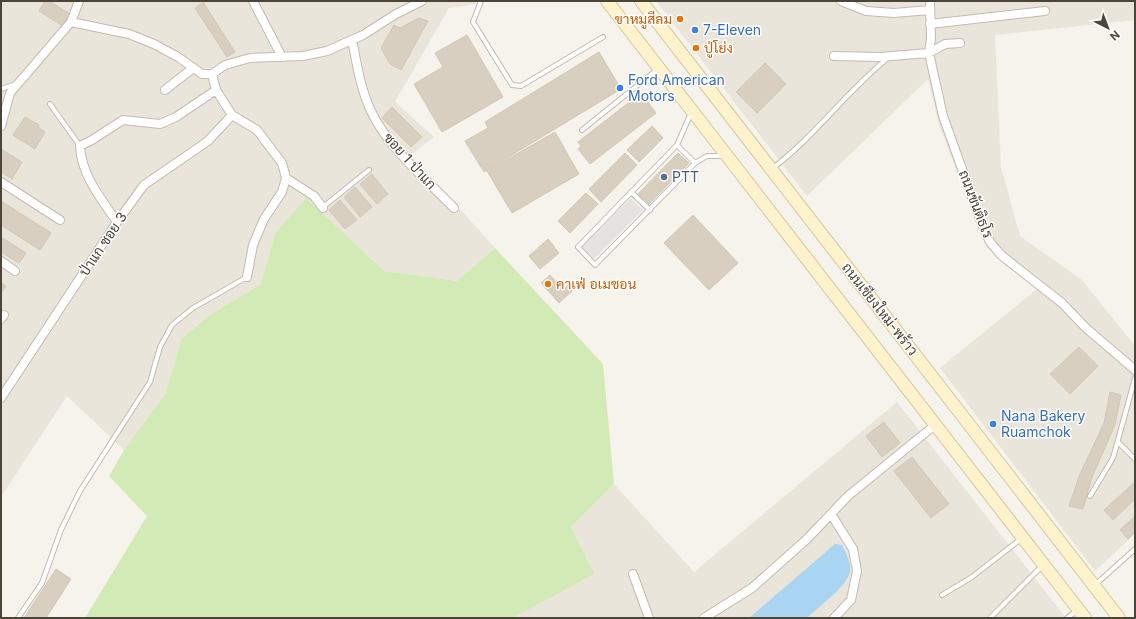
<svg xmlns="http://www.w3.org/2000/svg" width="1136" height="619" font-family="Inter,Sarabun,sans-serif">
<style>
.residential{fill:#eae5da}
.green{fill:#d2eab5}
.parking{fill:#e5e3e0}
.water{fill:#a9d4f2}
.building{fill:#d8cfc1;stroke:#d3c7b4}
.lines{fill:none;stroke-linecap:round;stroke-linejoin:round}
.service-casing{stroke:#c2bbae;stroke-width:6}
.minor-casing{stroke:#c2bbae;stroke-width:10}
.secondary-casing{stroke:#d6c79b;stroke-width:14}
.service{stroke:#fff;stroke-width:4}
.minor{stroke:#fff;stroke-width:8}
.secondary{stroke:#fff3cd;stroke-width:12}
.food-dot{fill:#e8710a;stroke:#fff;stroke-width:1.5}
.shop-dot{fill:#3f7fe0;stroke:#fff;stroke-width:1.5}
.service-dot{fill:#5c6f8a;stroke:#fff;stroke-width:1.5}
.labels{text-anchor:middle;stroke-width:3;stroke-linejoin:round;paint-order:stroke}
.food-label{font-size:14px;fill:#c56008;stroke:#fff;text-anchor:start}
.shop-label{font-size:14px;fill:#366cbe;stroke:#fff;text-anchor:start}
.street-label{font-size:14px;fill:#4b4439;stroke:#fff}
.service-label{font-size:14px;fill:#4e5e75;stroke:#fff;text-anchor:start}
</style>
<rect width="100%" height="100%" fill="#f6f3ec"/>
<path class="residential" d="M1,1H482L477,4L449,8L395,102L434,137L411,155L495,248L457,281L384,271L306,199L275,233L261,284L210,315L182,338L165,394L124,450L67,396L1,497Z
M656,1H1135V20L995,35L1001,167L1020,236L1082,280L1135,346V534L1095,571L940,368L1037,289L996,257L985,244L939,125L928,79L807,196Z
M897,402L1066,618H513L593,574L571,527L614,484L694,572Z"/>
<path class="green" d="M306,198L384,271L457,281L495,248L603,364L614,484L571,527L594,574L513,618H85L147,516L109,476L124,450L165,394L182,338L210,315L261,284L275,233Z"/>
<path class="parking" d="M631,198L643,210L594,259L582,247Z"/>
<path class="water" d="M835,544L842,545C846,553 850,561 850,569C851,584 818,607 807,618H749Z"/>
<path class="building" d="M45,1H49L70,14L63,26L39,11Z
M203,2L235,52L227,57L195,8Z
M419,18L428,21L401,70L390,64L381,48L394,25L400,28Z
M467,35L503,97L442,132L414,84L443,67L435,53Z
M599,52L621,89L484,172L465,141L488,128L485,122Z
M765,63L786,84L757,113L736,92Z
M641,93L656,113L590,164L578,149L581,146L578,142Z
M392,107L422,137L411,147L382,118Z
M25,117L39,125L38,127L45,132L35,149L13,135Z
M652,126L663,138L639,162L627,150Z
M555,132L579,174L512,213L487,171Z
M1,149L22,162L12,179L1,172Z
M625,153L637,165L601,202L589,189Z
M678,153L689,163L649,204L638,194Z
M372,174L388,194L377,204L360,184Z
M355,187L372,207L360,217L344,197Z
M586,193L598,204L570,233L558,221Z
M340,200L357,220L345,229L329,210Z
M1,201L51,233L40,250L1,225Z
M693,215L738,263L709,290L664,243Z
M1,237L26,253L19,263L1,252Z
M548,239L559,253L540,269L529,256Z
M550,275L563,290L568,285L573,290L559,303L541,283Z
M1,283L6,286L1,293Z
M1079,347L1098,366L1070,394L1050,374Z
M1110,392L1121,395L1115,425L1092,477L1083,509L1069,506L1080,474L1104,423Z
M884,422L900,443L882,457L866,436Z
M912,457L949,504L931,518L894,471Z
M1135,482V499L1113,520L1104,510Z
M1135,516V532L1128,539L1120,530Z
M56,569L71,579L46,618H24Z"/>
<g class="lines">
<defs>
<path id="service" d="M481,1L473,22L512,85L521,86L603,37
M1,89L16,84
M50,104L80,146
M691,113L677,145L578,247L595,265L695,163L707,156H724
M582,130L658,69
M677,145L695,163
M773,168C816,135 847,91 889,57
M631,192L650,210
M323,207L369,170
M1118,442L1135,459
M1090,496L1113,458L1135,378
M1095,585L1135,549
M942,595L972,577L1022,538
M18,618L42,583L61,530L80,491L150,382L160,347L172,325L193,308L247,277
M990,618L1043,565
M1067,618L1078,610"/>
<path id="minor" d="M253,1L282,57
M841,1L866,11L894,13L930,10
M930,1L931,38L929,53L943,116L981,222L990,242L1001,255L1062,303L1086,328L1135,370
M71,22L129,34L154,44L178,57L202,74H212L225,65L250,58L303,56L327,51L363,35L396,14L422,1
M930,24L1045,11
M352,40C357,64 360,88 371,111C389,149 425,178 454,208
M834,56L880,57L929,53L945,44L960,43
M212,74L216,90L232,115L257,130L282,163L286,178L282,192L264,219L253,245L247,277
M165,90L193,68
M1,126L10,93L71,22L79,1
M286,178L314,196L323,208
M1,182L60,220
M117,222C101,199 81,174 80,146L92,140L123,120L160,124L176,117L216,90
M1,261L15,271
M1,319L4,315
M1,398L117,222L144,185L208,141L232,115
M831,514L853,549L857,571L851,600L834,618
M633,574L649,618
M704,618L752,588L807,539L848,496L935,425"/>
<path id="secondary" d="M607,1L1085,618
M641,1L1119,618"/>
</defs>
<use href="#service" class="service-casing"/>
<use href="#minor" class="minor-casing"/>
<use href="#secondary" class="secondary-casing"/>
<use href="#service" class="service"/>
<use href="#minor" class="minor"/>
<use href="#secondary" class="secondary"/>
</g>
<g class="food-dot">
<circle cx="680" cy="19" r="4"/>
<circle cx="696" cy="48" r="4"/>
<circle cx="548" cy="284" r="4"/>
</g>
<g class="shop-dot">
<circle cx="695" cy="30" r="4"/>
<circle cx="620" cy="88" r="4"/>
<circle cx="993" cy="424" r="4"/>
</g>
<circle class="service-dot" cx="664" cy="177" r="4"/>
<g class="labels">
<g class="food-label">
<text x="672" y="24" text-anchor="end">ขาหมูสีลม</text>
<text x="704" y="53">ปู่โย่ง</text>
<text x="556" y="289">คาเฟ่ อเมซอน</text>
</g>
<g class="shop-label">
<text x="703" y="35">7-Eleven</text>
<text x="628" y="85">Ford American<tspan x="628" dy="16">Motors</tspan></text>
<text x="1001" y="421">Nana Bakery<tspan x="1001" dy="16">Ruamchok</tspan></text>
</g>
<g class="street-label">
<text transform="translate(410 161) rotate(48)" y="5">ซอย 1 ป่าแก</text>
<text transform="translate(976 204) rotate(69)" y="5">ถนนขันติธโร</text>
<text transform="translate(103 244) rotate(-56)" y="5">ป่าแก ซอย 3</text>
<text transform="translate(880 309) rotate(52)" y="5">ถนนเชียงใหม่-พร้าว</text>
</g>
<g class="service-label">
<text x="672" y="182">PTT</text>
</g>
</g>
<rect width="1136" height="619" fill="none" stroke="#4b4439" stroke-width="4"/>
<g transform="translate(1108 28) rotate(138)" stroke="#ffffff" stroke-width="3" paint-order="stroke">
<path d="M0-3L7 15L0 10L-7 15Z" fill="#4b4439"/>
<text y="-6" font-size="11" font-weight="bold" text-anchor="middle" fill="#4b4439">N</text>
</g>
</svg>
